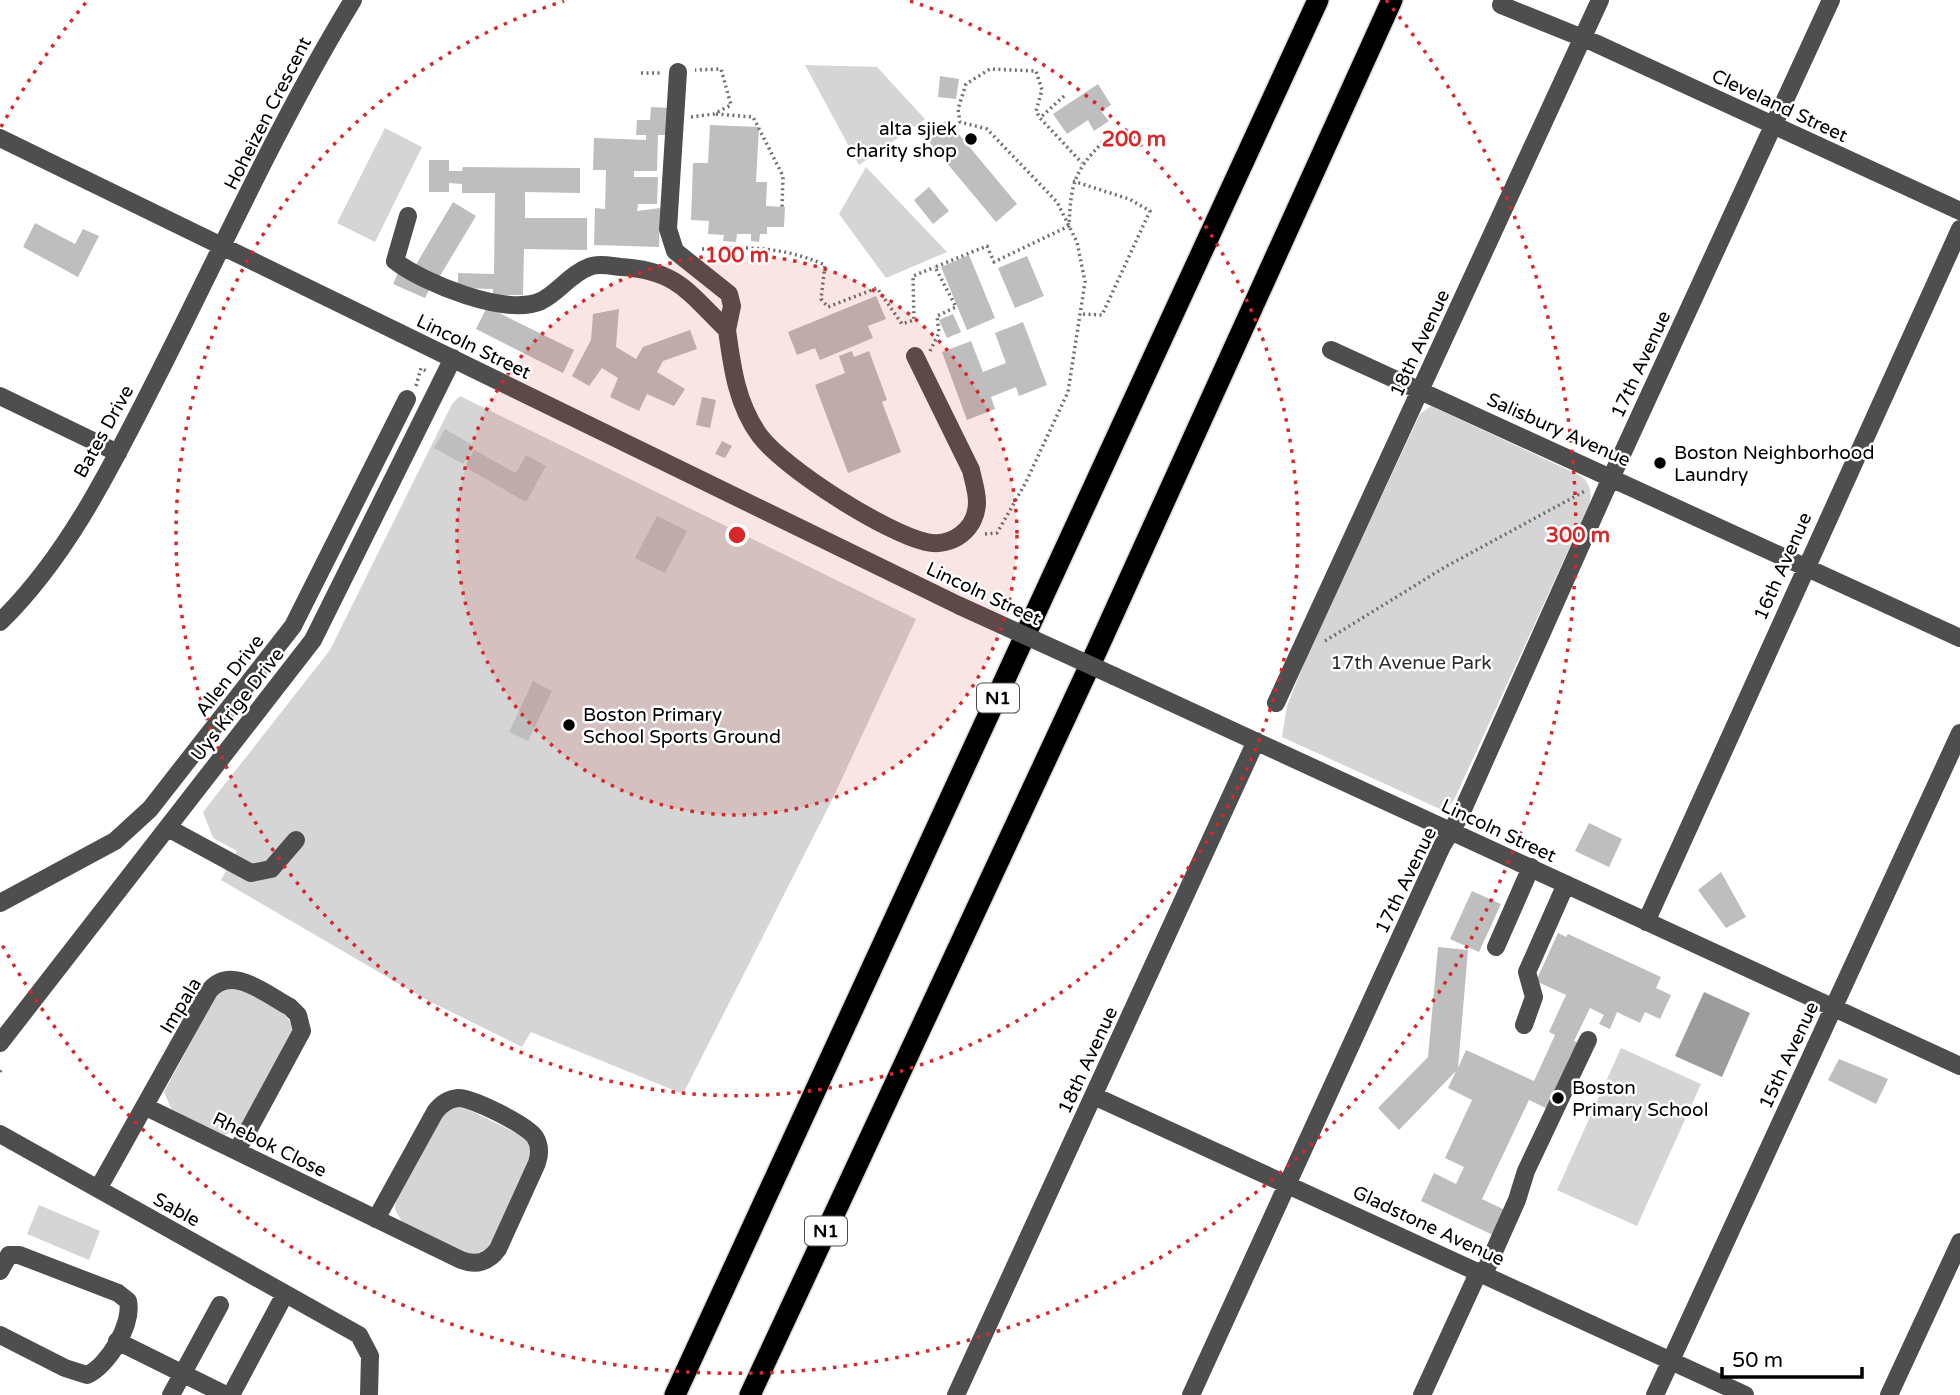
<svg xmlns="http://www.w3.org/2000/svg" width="1960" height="1395" font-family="'Varela Round',sans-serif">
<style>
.green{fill:#d5d5d5}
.water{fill:#9c9c9c}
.building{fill:#bebebe}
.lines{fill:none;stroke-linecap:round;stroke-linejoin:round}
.highway-casing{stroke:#dbdbdb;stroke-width:24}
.path{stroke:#707070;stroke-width:3.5;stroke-dasharray:2 3.5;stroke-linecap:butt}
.minor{stroke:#4e4e4e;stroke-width:18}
.highway{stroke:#000;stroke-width:21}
.minor-bridge{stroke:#4e4e4e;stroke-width:18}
.ring{fill:none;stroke:#d62828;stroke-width:3.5;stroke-dasharray:3.5 7}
.poi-dot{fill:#000;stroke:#fff;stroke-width:2.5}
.labels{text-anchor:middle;stroke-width:5;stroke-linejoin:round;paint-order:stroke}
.shield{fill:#fff;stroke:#4c4c4c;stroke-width:2}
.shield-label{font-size:18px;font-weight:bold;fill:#000}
.street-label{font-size:19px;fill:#000;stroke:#fff}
.poi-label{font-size:19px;fill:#000;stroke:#fff;text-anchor:start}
.park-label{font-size:19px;fill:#2c2c2c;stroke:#fff}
.centre{fill:#d62828;stroke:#fff;stroke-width:3.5}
.ring-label{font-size:21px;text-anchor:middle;font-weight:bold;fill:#d62828;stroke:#fff;stroke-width:5;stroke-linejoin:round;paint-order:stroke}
</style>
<rect width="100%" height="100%" fill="#fff"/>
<path class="green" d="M805,65L877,67L925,119L859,165Z
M385,128L422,147L375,242L337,223Z
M866,167L947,252L886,278L839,214Z
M460,396L916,619L832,800L683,1094L531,1032L522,1047L425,999L221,880L237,851L213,838L203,812L330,650L452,404Z
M1431,406L1577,474C1590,481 1593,492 1589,505L1454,800L1448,807L1440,809L1282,737L1287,706L1307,656L1420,414Z
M228,987C250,990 292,1008 293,1033L240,1129L225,1135L172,1110L164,1092L217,994Z
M1621,1048L1701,1084L1637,1226L1557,1190Z
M461,1106L520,1135L528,1142L531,1154L489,1248L471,1256L402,1222L395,1209L396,1198L442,1116L449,1109Z
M39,1205L100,1231L89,1260L27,1234Z"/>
<path class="water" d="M1704,992L1750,1013L1722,1077L1675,1056Z"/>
<path class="building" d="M940,76L959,79L956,99L938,97Z
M1098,84L1111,105L1101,111L1109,121L1094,131L1088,120L1067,134L1053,114Z
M651,107L671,108L672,135H658L657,171H634V177H658L657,204H638L637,211L660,208L659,247L594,245L595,208L605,209L606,170H593L594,138L646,140V135H636L637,120H650Z
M947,120L1017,204L996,222L926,138Z
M710,125L759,127L756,182H767L766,206L785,207L784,227H767V234H760L759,242L751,241V234H737L736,242L723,241L724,235L708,234L709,221L691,220L693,163H708Z
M429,160H449V171H462L463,167L580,168V193L525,192V218H587V250L524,249L523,295H493V289L458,288V273L494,274L495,193H462V184L449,183V192H429Z
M929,187L949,211L933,224L914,200Z
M453,202L476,216L437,281L414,268Z
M35,223L75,244L83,229L99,236L78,277L23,247Z
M969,255L995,318L967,330L941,267Z
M1027,256L1044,296L1015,308L998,268Z
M398,273L430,288L425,298L393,284Z
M876,296L886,319L868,326L873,338L820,360L815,348L797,355L788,332Z
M487,307L574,350L563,373L476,329Z
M619,309L616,347L636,359L643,347L690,330L697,349L663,361L657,372L685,389L674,406L647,394L639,411L610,397L618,378L602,368L589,386L572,376L591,340L593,314Z
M953,314L961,332L947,338L939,320Z
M1023,322L1047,385L1019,396L1016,387L991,397L995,409L967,420L942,352L971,341L983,372L1006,363L995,333Z
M852,351L854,357L869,351L887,400L882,402L901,452L848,473L815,385L845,373L839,356Z
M702,397L716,400L710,428L696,425Z
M445,429L474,446L463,464L434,448Z
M722,441L732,446L725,458L715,454Z
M474,450L516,473L526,455L546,466L526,502L465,467Z
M657,516L687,531L665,573L635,558Z
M533,681L552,691L528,741L509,732Z
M1589,823L1622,839L1609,867L1575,851Z
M1721,872L1746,917L1726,928L1698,890Z
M1472,891L1501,904L1479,952L1450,939Z
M1558,933L1566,937L1568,934L1661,977L1656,988L1671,995L1660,1019L1645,1012L1640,1023L1617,1012L1610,1029L1599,1024L1604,1015L1590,1008L1574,1041L1579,1043L1548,1109L1529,1100L1482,1199L1507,1211L1495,1236L1421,1201L1434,1173L1456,1184L1464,1167L1445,1158L1472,1100L1448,1088L1456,1071L1399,1130L1378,1108L1428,1057L1438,947L1468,950L1458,1068L1466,1050L1534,1081L1555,1035L1549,1032L1566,995L1536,981Z
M1839,1059L1888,1079L1876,1104L1828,1080Z"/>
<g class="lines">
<defs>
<path id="highway" d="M675,1395L1318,0
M750,1395L1097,650L1392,0"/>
</defs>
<use href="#highway" class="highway-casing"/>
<path class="path" d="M641,73H660
M1064,96L1040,118L1082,163
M716,114L753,117L783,176L782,207
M691,117L714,114L731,105L721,69L695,70
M1073,181L1129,199L1150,211L1102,315L1081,314
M702,249C749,247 781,246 825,265L821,299L828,307L877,288L902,324L914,320L913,276L935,267
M930,351L939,333L937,316L956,307L935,267L987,246L994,262L1069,226C1071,185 1073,172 1103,142
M416,386L421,368L428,372
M985,534L997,533L1025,484L1068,392L1085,282L1077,242L1057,202L987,129L960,122L958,109L966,84L990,69L1036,71L1042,90L1036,111L1040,118
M1325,641L1445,567L1585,491
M0,1072L2,1067"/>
<path class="minor" d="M1501,5L1595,43L1960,211
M0,138L960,606
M408,216L395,261C423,283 507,317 541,301C559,292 570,274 589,267C598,263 611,266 621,267C677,270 689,293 727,330L732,306L729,294L675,251L668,229L678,72
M727,330C732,367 737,405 760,436C785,469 886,533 926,542C952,548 977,529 977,502C977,491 973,480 971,470L915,356
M1331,350L1960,638
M0,396L118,453
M0,622C69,555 114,461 157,377C221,251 279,121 353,0
M1114,676L1960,1066
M1276,703L1600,0
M168,828L251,873L271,869L296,840
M0,903L115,841L150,809L293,626L407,399
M1646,922L1960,229
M1496,947L1531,867
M1524,1025L1534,997L1527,972L1566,884
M0,1043L313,640L453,358
M1094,1096L1745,1395
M146,1107L461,1260C476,1266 489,1262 498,1249L537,1163C540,1154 540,1145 535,1137C527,1125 471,1097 458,1098C448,1099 441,1104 435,1112L376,1219
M0,1134L359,1335L370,1356L369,1395
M98,1189L209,991C231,963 267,995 290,1007L298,1015L302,1031L237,1151
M0,1271L9,1255H19L118,1293L128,1301C133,1324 108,1366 87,1375L65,1368L0,1335
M1484,1274L1517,1200L1526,1171L1588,1040
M117,1341L226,1395
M171,1395L220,1305
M231,1395L285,1294
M956,1395L1256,741
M1191,1395L1442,846L1460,816L1606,489L1831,0
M1422,1395L1479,1271
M1655,1395L1960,733
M1889,1395L1960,1242"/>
<use href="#highway" class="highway"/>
<path class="minor-bridge" d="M960,606L1114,676"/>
</g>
<circle cx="737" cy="535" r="280" fill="#d62828" fill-opacity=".12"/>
<g class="ring">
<circle cx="737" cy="535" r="280"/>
<path d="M910 1A561 561 0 1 1 564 1"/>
<path d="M1 127A841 841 0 0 1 88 0M1386 0A841 841 0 1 1 1 943"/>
</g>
<g class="poi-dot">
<circle cx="971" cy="139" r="7"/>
<circle cx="1660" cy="463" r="7"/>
<circle cx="569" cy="725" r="7"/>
<circle cx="1558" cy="1098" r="7"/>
</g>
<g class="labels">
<g class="shield">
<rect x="977" y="683.5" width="42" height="29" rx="5"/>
<rect x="805" y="1216.5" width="42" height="29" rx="5"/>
</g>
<g class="shield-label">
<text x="998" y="704">N1</text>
<text x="826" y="1237">N1</text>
</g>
<g class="street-label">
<text transform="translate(1780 105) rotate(25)" y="7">Cleveland Street</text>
<text transform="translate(267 113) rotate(-63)" y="7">Hoheizen Crescent</text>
<text transform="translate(1419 343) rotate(-65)" y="7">18th Avenue</text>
<text transform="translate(474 346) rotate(26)" y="7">Lincoln Street</text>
<text transform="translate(1640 364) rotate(-65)" y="7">17th Avenue</text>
<text transform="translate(1559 429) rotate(24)" y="7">Salisbury Avenue</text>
<text transform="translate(103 431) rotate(-61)" y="7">Bates Drive</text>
<text transform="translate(1782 566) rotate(-66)" y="7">16th Avenue</text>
<text transform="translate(984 593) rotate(25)" y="7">Lincoln Street</text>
<text transform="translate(229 675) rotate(-52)" y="7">Allen Drive</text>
<text transform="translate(237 704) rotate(-52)" y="7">Uys Krige Drive</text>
<text transform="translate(1499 830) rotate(25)" y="7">Lincoln Street</text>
<text transform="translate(1405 880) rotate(-64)" y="7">17th Avenue</text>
<text transform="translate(180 1005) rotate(-59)" y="7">Impala</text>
<text transform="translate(1788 1055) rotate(-65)" y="7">15th Avenue</text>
<text transform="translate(1087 1060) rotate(-65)" y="7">18th Avenue</text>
<text transform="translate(270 1144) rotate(26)" y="7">Rhebok Close</text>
<text transform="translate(177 1209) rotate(29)" y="7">Sable</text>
<text transform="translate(1429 1225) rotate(25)" y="7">Gladstone Avenue</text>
</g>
<g class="poi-label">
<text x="957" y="135" text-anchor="end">alta sjiek<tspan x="957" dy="22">charity shop</tspan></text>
<text x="1674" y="459">Boston Neighborhood<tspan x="1674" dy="22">Laundry</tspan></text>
<text x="583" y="721">Boston Primary<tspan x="583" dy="22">School Sports Ground</tspan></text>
<text x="1572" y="1094">Boston<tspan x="1572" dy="22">Primary School</tspan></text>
</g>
<g class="park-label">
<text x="1411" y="669">17th Avenue Park</text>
</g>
</g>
<circle cx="737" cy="535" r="10" class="centre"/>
<g class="ring-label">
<text x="1134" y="146">200 m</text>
<text x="737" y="262">100 m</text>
<text x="1578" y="542">300 m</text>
</g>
<path d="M1722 1367v10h140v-10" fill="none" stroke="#000000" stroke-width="3.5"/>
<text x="1732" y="1367" font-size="21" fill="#000000" stroke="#ffffff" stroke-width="5" paint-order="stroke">50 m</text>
</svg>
